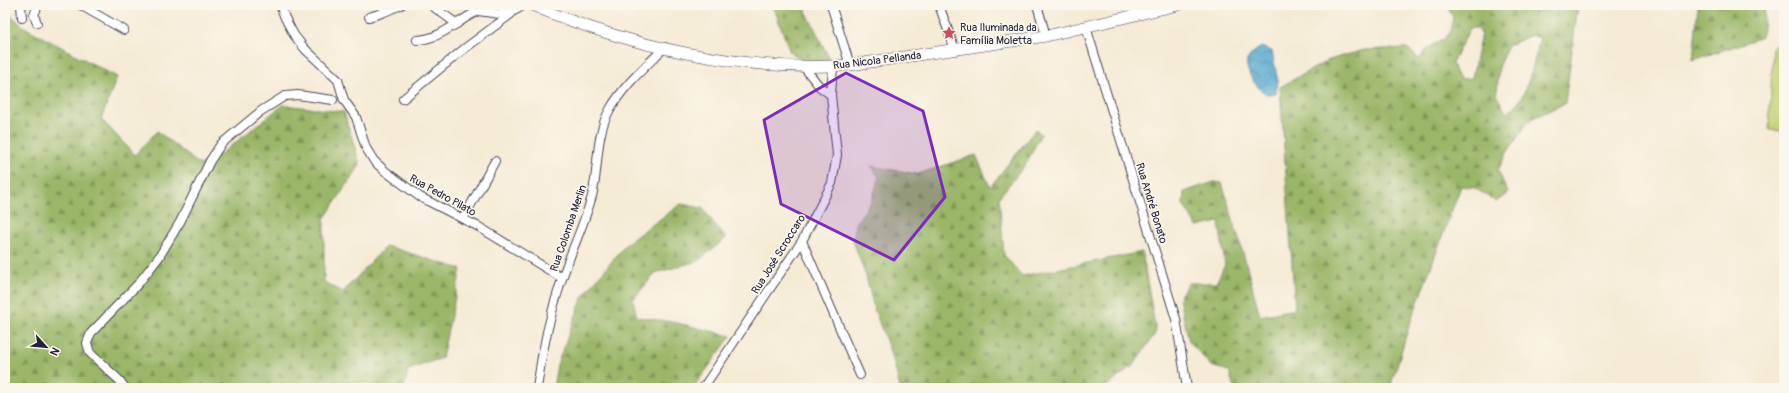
<svg xmlns="http://www.w3.org/2000/svg" width="1789" height="393" font-family="Pangolin,sans-serif">
<style>
.green{fill:#c3d477;stroke:#727b59}
.forest{fill:url(#forest-firs);stroke:#5e6c52;fill-rule:evenodd}
.water{fill:url(#water-waves);stroke:#3a6585}
.lines{fill:none;stroke-linecap:round;stroke-linejoin:round}
.minor-casing{stroke:#424052;stroke-width:10}
.major-casing{stroke:#424052;stroke-width:12}
.minor{stroke:#fff;stroke-width:8}
.major{stroke:#fff;stroke-width:11}
.marked{fill:#7b2cbf;fill-opacity:0.2;stroke:#7b2cbf;stroke-width:3;stroke-linejoin:round}
.labels{text-anchor:middle;stroke-width:3.5;stroke-linejoin:round;paint-order:stroke}
.poi-label{font-size:11px;fill:#22223b;stroke:#fbf7ec;text-anchor:start}
.street-label{font-size:11px;fill:#22223b;stroke:#fbf7ec}
</style>
<defs>
<pattern id="forest-firs" width="22" height="20" patternUnits="userSpaceOnUse"><rect width="22" height="20" fill="#9ab668"/><path d="M5 1l3.5 6h-7zM16 11l3.5 6h-7z" fill="#7d9457"/></pattern>
<pattern id="water-waves" width="16" height="10" patternUnits="userSpaceOnUse"><rect width="16" height="10" fill="#53a8cf"/><path d="M0 5q4-4 8 0t8 0" fill="none" stroke="#4488a9"/></pattern>
</defs>
<rect width="100%" height="100%" fill="#fbf7ec"/>
<filter id="ink" filterUnits="userSpaceOnUse"><feTurbulence type="fractalNoise" baseFrequency=".025" numOctaves="2"/><feDisplacementMap in="SourceGraphic" scale="8" xChannelSelector="R" yChannelSelector="G"/><feConvolveMatrix kernelMatrix="1 2 1 2 8 2 1 2 1" color-interpolation-filters="sRGB"/></filter>
<filter id="wash" filterUnits="userSpaceOnUse"><feTurbulence type="fractalNoise" baseFrequency=".012" numOctaves="4" result="noise"/><feDisplacementMap in="SourceGraphic" scale="16" xChannelSelector="R" yChannelSelector="G"/><feGaussianBlur stdDeviation="0.9" result="paint"/><feColorMatrix in="noise" values="0 0 0 0 0 0 0 0 0 0 0 0 0 0 0 0 0 1.4 0 .05"/><feComposite in="paint" operator="in"/></filter>
<g filter="url(#wash)">
<rect width="100%" height="100%" fill="#f5ebd5"/>
<path class="green" d="M1773,46H1784V131L1769,130Z"/>
<path class="forest" d="M773,5H803L831,62L808,63L790,52Z
M1446,5H1578L1565,103L1530,120L1508,151L1498,170L1508,193L1496,202L1475,188L1461,186L1409,326L1390,388H1234L1229,371L1211,366L1189,341L1179,298L1188,283H1216L1225,265L1219,222L1197,227L1183,204L1184,192L1214,182L1222,183L1246,263L1260,316L1295,309L1280,87L1329,60L1364,50L1407,48L1419,59L1428,48L1444,39L1450,32L1453,17ZM1470,28H1476L1481,33L1472,78L1461,79L1455,72L1452,63ZM1531,35L1540,38C1534,59 1528,103 1506,113L1497,95L1499,65L1508,46Z
M1698,5H1765L1762,37L1693,60Z
M5,10L24,27L117,77L101,119L135,155L157,131L200,165L222,153L283,105L344,112L360,165L324,219V282L343,292L386,246L461,269L442,358L408,370L404,388H5Z
M1035,130L1041,134L1026,164L999,197L1004,255L1022,276L1142,252L1156,332L1133,366L1104,388H900L893,359L874,309L866,276L853,241L856,223L872,200L879,177L871,166L918,174L976,155L990,187Z
M681,204L702,208L726,238L698,261L655,273L633,300L637,317L673,322L731,336L693,388L645,385L624,381L623,388H553L557,365L583,296L627,243Z"/>
<path class="water" d="M1261,47L1272,51L1278,82L1276,94C1274,94 1269,95 1267,94C1258,91 1244,70 1247,60C1250,55 1256,50 1261,47Z"/>
</g>
<g filter="url(#ink)">
<g class="lines">
<defs>
<path id="minor" d="M21,5L22,18
M80,5L124,30
M280,5L285,18L294,35L305,49L338,80L344,100L356,117L366,148L374,161L385,171L420,197L479,227L562,278
M431,5L457,24
M831,5L850,65
M939,5L955,50
M1037,5L1046,36
M382,13L401,5
M369,17L382,13L388,5
M37,23L34,15L38,5
M1086,27L1176,319L1187,388
M417,40C441,39 457,21 478,11C500,13 504,19 524,5
M803,66L820,87L831,95
M403,99L464,49L511,14
M463,219L495,161
M802,241L860,375
M125,388L119,380L90,353L87,343L91,333L138,284L159,257L180,222L210,161L221,144L261,111L285,96L298,95L333,100
M537,388C542,351 550,314 562,279C571,251 584,225 592,196C599,169 595,137 609,111C623,86 645,67 665,47
M703,388L802,241L832,183L837,155L831,95L833,67"/>
<path id="major" d="M532,5C626,46 747,73 850,65L1046,36L1178,5"/>
</defs>
<use href="#minor" class="minor-casing"/>
<use href="#major" class="major-casing"/>
<use href="#minor" class="minor"/>
<use href="#major" class="major"/>
</g>
</g>
<path class="marked" d="M846,73L923,111L945,197L894,260L781,204L764,120Z"/>
<defs>
<symbol id="sight-bare" viewBox="-9 -9 18 18"><path d="M0-6L1.8-2.2L6-1.7L2.9 1.2L3.7 5.4L0 3.3L-3.7 5.4L-2.9 1.2L-6-1.7L-1.8-2.2Z" fill="#d1495b" stroke="#fbf7ec" stroke-width="2.5" paint-order="stroke"/></symbol>
</defs>
<g fill-rule="evenodd">
<use href="#sight-bare" x="939" y="23" width="20" height="20"/>
</g>
<g class="labels">
<g class="poi-label">
<text x="960" y="31">Rua Iluminada da<tspan x="960" dy="13">Família Moletta</tspan></text>
</g>
<g class="street-label">
<text transform="translate(877 60) rotate(-7)" y="4">Rua Nicola Pellanda</text>
<text transform="translate(443 195) rotate(29)" y="4">Rua Pedro Pilato</text>
<text transform="translate(1152 203) rotate(73)" y="4">Rua André Bonato</text>
<text transform="translate(568 228) rotate(-71)" y="4">Rua Colomba Merlin</text>
<text transform="translate(778 254) rotate(-58)" y="4">Rua José Scroccaro</text>
</g>
</g>
<rect width="1789" height="393" fill="none" stroke="#fbf7ec" stroke-width="20"/>
<g transform="translate(46 347) rotate(117)" stroke="#fbf7ec" stroke-width="3" paint-order="stroke">
<path d="M0-3L7 15L0 10L-7 15Z" fill="#22223b"/>
<text y="-6" font-size="11" font-weight="bold" text-anchor="middle" fill="#22223b">N</text>
</g>
</svg>
